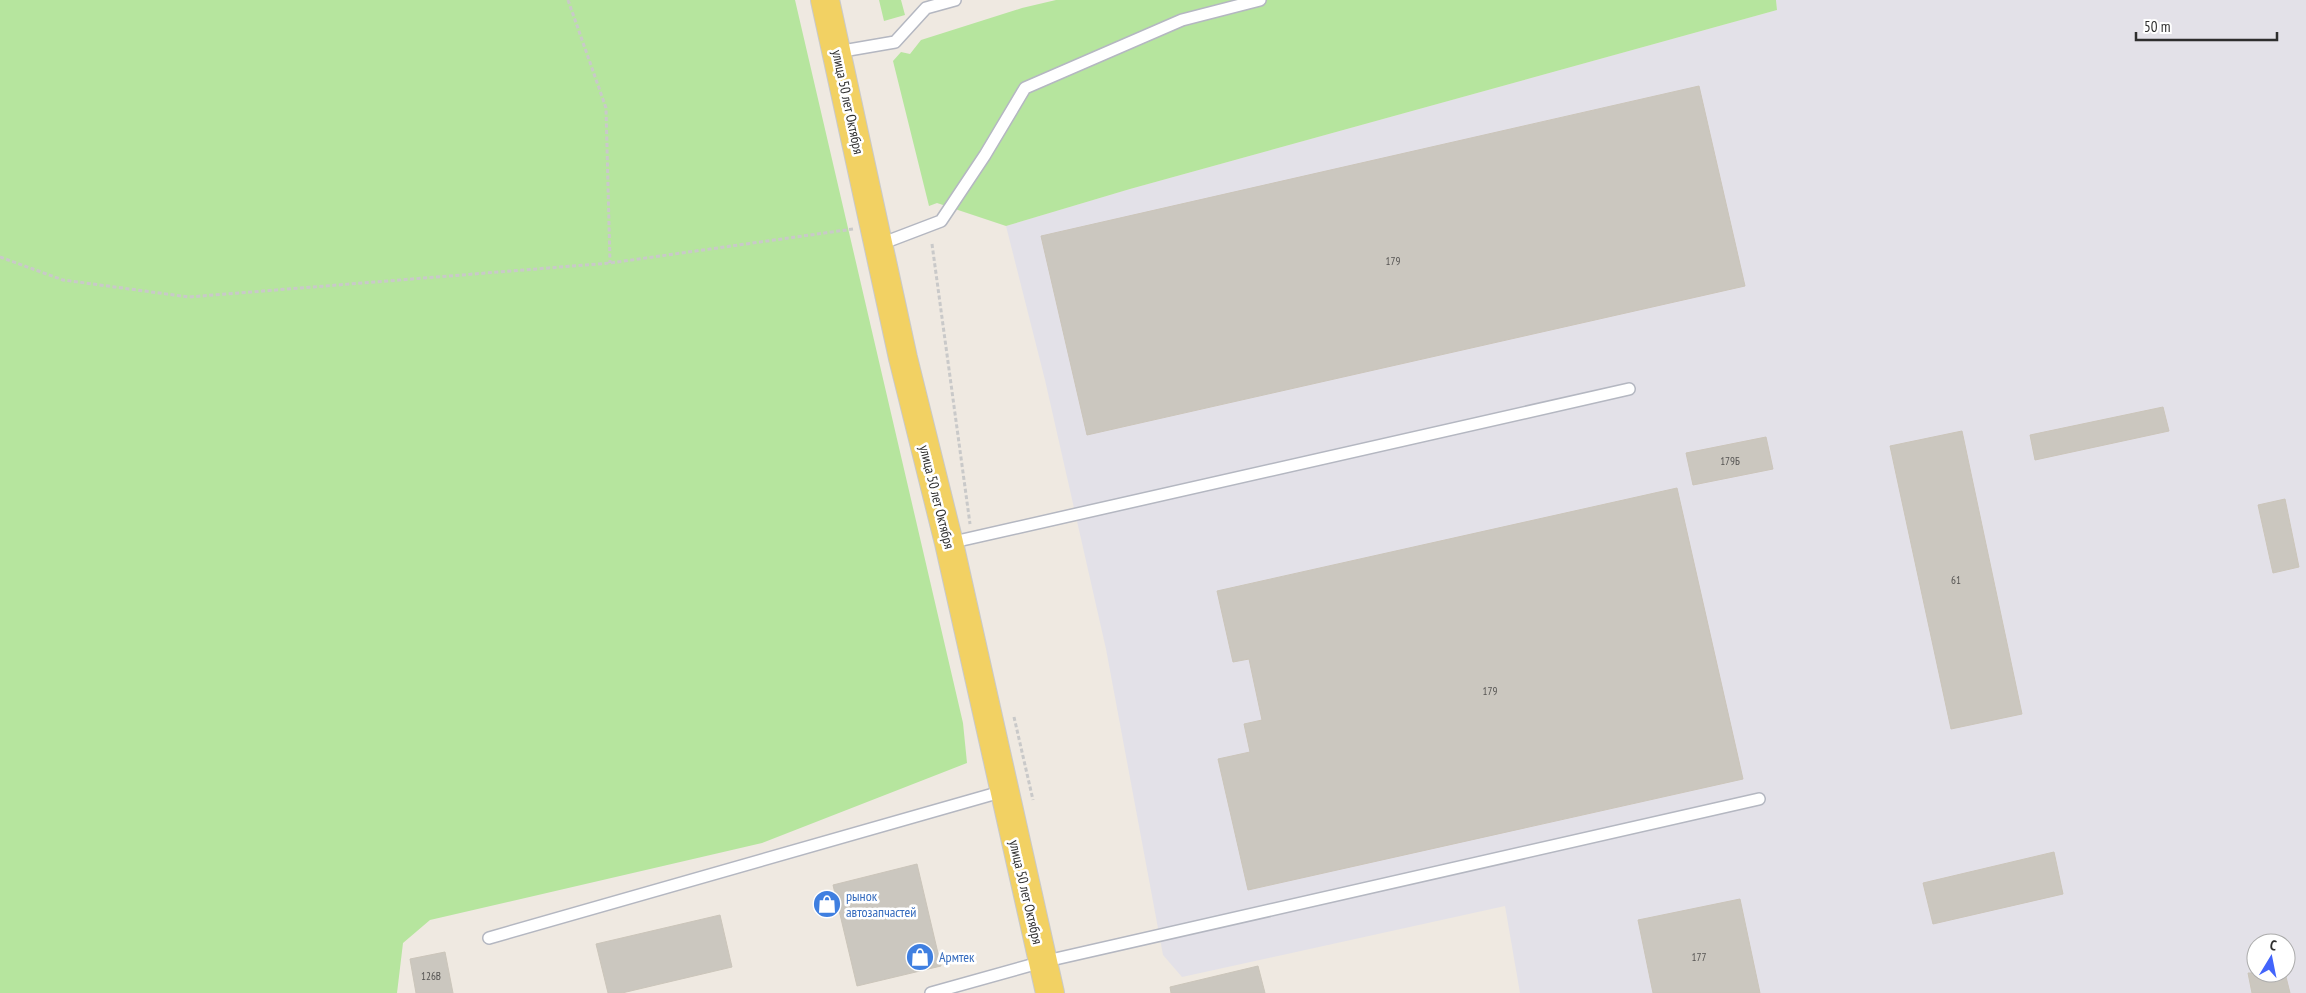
<svg xmlns="http://www.w3.org/2000/svg" width="2306" height="993" font-family="'PT Sans Narrow',sans-serif">
<style>
.industrial{fill:#e3e1e8;fill-rule:evenodd}
.green{fill:#b6e59e}
.building{fill:#cbc7bf;stroke:#cbc5ba}
.lines{fill:none;stroke-linecap:round;stroke-linejoin:round}
.service-casing{stroke:#b4b7c1;stroke-width:14}
.primary-casing{stroke:#c9c9c9;stroke-width:30}
.path{stroke:#c9c9c9;stroke-width:3;stroke-dasharray:4 2.5;stroke-linecap:butt}
.service{stroke:#fff;stroke-width:11}
.primary{stroke:#f2d163;stroke-width:28}
.labels{text-anchor:middle;stroke-width:5;stroke-linejoin:round;paint-order:stroke}
.number-label{font-size:11px;fill:#555452}
.street-label{font-size:14px;fill:#2e2e2e;stroke:#fff}
.shop-label{font-size:14px;fill:#366cbe;stroke:#fff;text-anchor:start}
</style>
<rect width="100%" height="100%" fill="#efe9e1"/>
<path class="industrial" d="M1776,0H2306V993H1520L1505,906L1182,977L1163,955L1106,649L1045,380L1006,226L1130,189L1777,10ZM2256,943H2286V973H2256Z"/>
<path class="green" d="M0,0H795L963,723L967,763L762,843L430,920L403,943L397,993H0Z
M879,0H901L905,15L884,21Z
M1056,0H1776L1777,10L1130,189L1006,226L937,203L929,206L893,61L901,52L910,54L921,40L1022,8Z"/>
<path class="building" d="M1699,86L1745,286L1087,435L1041,236Z
M2163,407L2169,431L2035,460L2030,435Z
M1962,431L2022,714L1951,729L1890,446Z
M1766,437L1773,469L1693,485L1686,453Z
M1677,488L1743,779L1248,890L1218,759L1250,752L1244,724L1262,720L1249,659L1233,662L1217,591Z
M2285,499L2299,567L2273,573L2258,505Z
M2054,852L2063,894L1933,924L1923,883Z
M917,864L941,966L857,986L833,885Z
M1740,899L1760,993H1653L1638,920Z
M720,915L732,967L622,993H608L596,944Z
M445,952L453,993H416L410,959Z
M1258,966L1265,993H1171L1170,987Z
M2248,973H2285L2290,993H2252Z"/>
<g class="lines">
<defs>
<path id="service" d="M837,52L895,42L926,8L955,0
M878,245L941,221L985,155L1025,88L1182,20L1260,0
M949,543L1629,389
M489,938L1004,791
M931,993L1042,962L1759,799"/>
<path id="primary" d="M825,0L903,358L949,543L1050,993"/>
</defs>
<use href="#service" class="service-casing"/>
<use href="#primary" class="primary-casing"/>
<path class="path" d="M568,0L606,108L610,263
M932,244L970,524
M0,257L63,280L189,297L610,263L853,229
M1014,717L1033,800"/>
<use href="#service" class="service"/>
<use href="#primary" class="primary"/>
</g>
<defs>
<symbol id="shop-disc" viewBox="-11 -11 22 22"><circle r="9.5" fill="#3f7fe0" stroke="#fff"/><path d="M-5-2.5h2.3a2.7 3.5 0 0 1 5.4 0H5L5.5 6h-11ZM-1.5-2.5h3a1.5 2.3 0 0 0-3 0Z" fill="#fff"/></symbol>
</defs>
<g fill-rule="evenodd">
<use href="#shop-disc" x="811" y="888" width="32" height="32"/>
<use href="#shop-disc" x="904" y="941" width="32" height="32"/>
</g>
<g class="labels">
<g class="number-label">
<text x="1393" y="265">179</text>
<text x="1730" y="465">179Б</text>
<text x="1956" y="584">61</text>
<text x="1490" y="695">179</text>
<text x="1699" y="961">177</text>
<text x="431" y="980">126В</text>
</g>
<g class="street-label">
<text transform="translate(848 102) rotate(78)" y="5">улица 50 лет Октября</text>
<text transform="translate(937 497) rotate(76)" y="5">улица 50 лет Октября</text>
<text transform="translate(1026 892) rotate(77)" y="5">улица 50 лет Октября</text>
</g>
<g class="shop-label">
<text x="846" y="901">рынок<tspan x="846" dy="16">автозапчастей</tspan></text>
<text x="939" y="962">Армтек</text>
</g>
</g>
<g transform="translate(2271 958) rotate(10)"><circle r="24" fill="#ffffff" stroke="#ababab"/>
<path d="M0-4L9 19L0 12L-9 19Z" fill="#4264fb"/>
<text y="-8" font-size="14" font-weight="bold" text-anchor="middle" fill="#2e2e2e">С</text>
</g>
<path d="M2136 32v8h141v-8" fill="none" stroke="#2e2e2e" stroke-width="2.5"/>
<text x="2144" y="32" font-size="15" fill="#2e2e2e" stroke="#ffffff" stroke-width="4" paint-order="stroke">50 m</text>
</svg>
